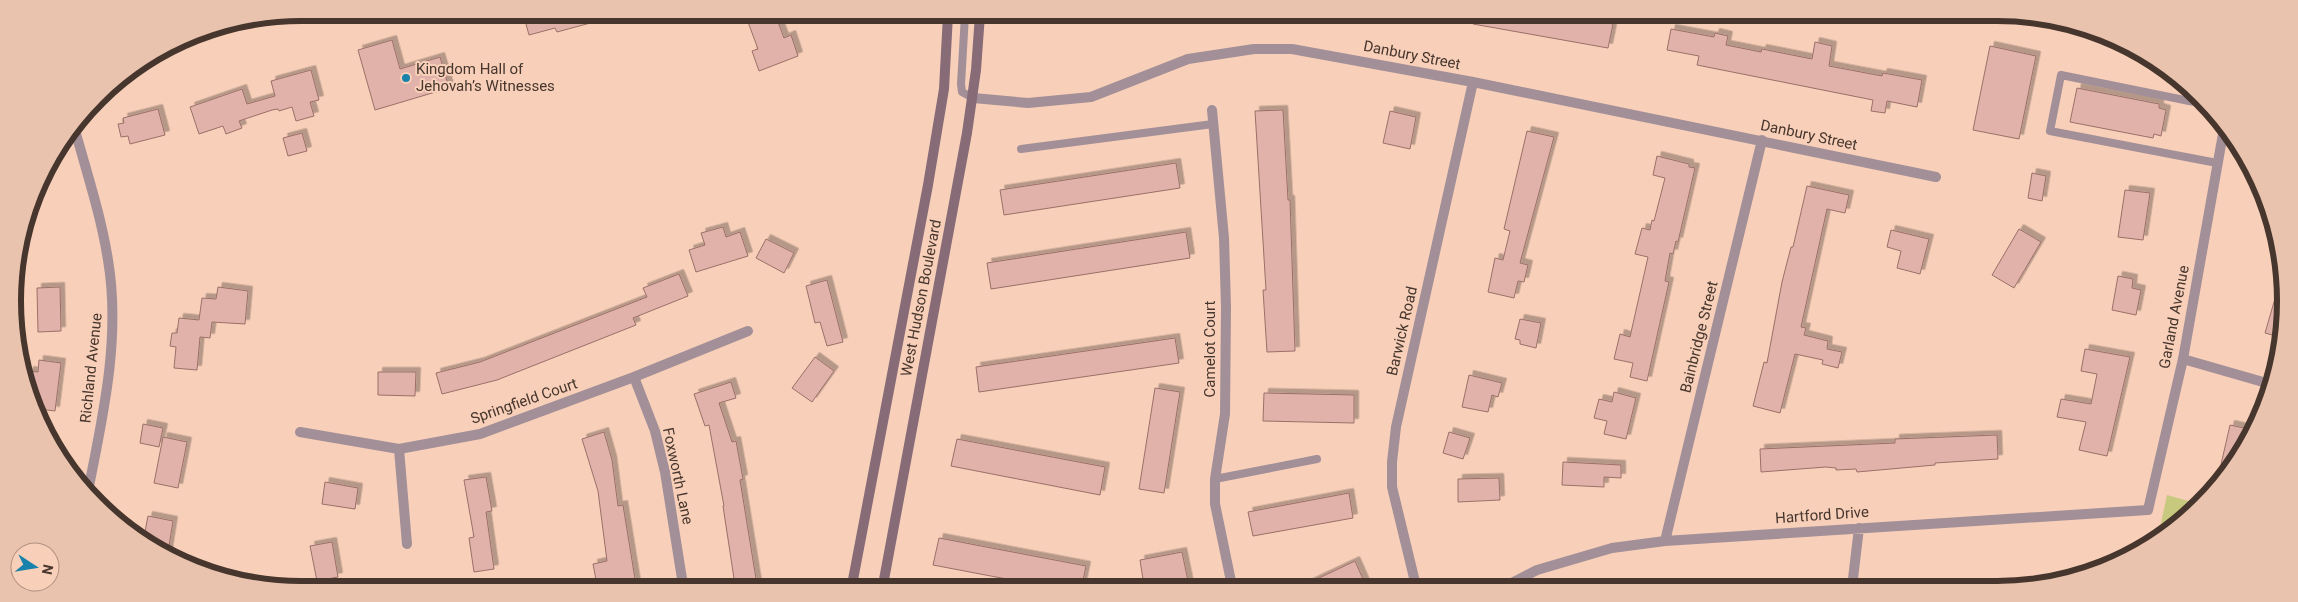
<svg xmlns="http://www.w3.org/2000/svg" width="2298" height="602" font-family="Roboto,sans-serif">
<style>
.green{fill:#c7ca7e}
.building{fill:#e1b2aa;stroke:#9a7068;filter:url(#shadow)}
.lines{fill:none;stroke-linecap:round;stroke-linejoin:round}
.service{stroke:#a28f97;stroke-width:8}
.minor{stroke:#a28f97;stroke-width:10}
.secondary{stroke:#876c77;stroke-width:10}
.poi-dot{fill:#1882ab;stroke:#f8cfb9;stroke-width:2}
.labels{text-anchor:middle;stroke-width:4;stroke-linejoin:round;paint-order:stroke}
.street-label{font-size:15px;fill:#46362d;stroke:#f8cfb9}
.poi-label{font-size:15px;fill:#46362d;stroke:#f8cfb9;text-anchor:start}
.rim{fill:none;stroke:#46362d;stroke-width:6}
</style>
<defs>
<filter id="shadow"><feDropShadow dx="4.5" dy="-4.5" stdDeviation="0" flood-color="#0004"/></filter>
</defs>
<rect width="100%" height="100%" fill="#f8cfb9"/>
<path class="green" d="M2167,495L2199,504L2187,518L2158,537Z"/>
<path class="building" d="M523,13H608L609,18L557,32L555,28L529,35Z
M745,14H775L784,38L791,35L798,56L759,71L752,51L758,49Z
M1474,16L1590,17L1589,20L1613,24L1608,48L1473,24Z
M1671,29L1714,37L1715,33L1728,36L1726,45L1761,52L1762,49L1812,59L1815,42L1832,46L1829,66L1882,76L1883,73L1922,80L1917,107L1887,101L1885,113L1871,111L1873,100L1697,65L1699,56L1667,50Z
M392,40L400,69L440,57L449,88L375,110L358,50Z
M1990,46L2036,56L2019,139L1973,130Z
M311,70L319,100L310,102L314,116L296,121L292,107L279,111L278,109L272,110L239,121L242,128L226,134L223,126L199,134L190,107L242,89L247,104L275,96L271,81Z
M2077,88L2159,104V108L2166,110L2161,136L2154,134L2153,138L2070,122Z
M158,109L165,135L130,144L128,136L121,137L118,124L124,123L123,118Z
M1283,110L1288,200H1290L1295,351L1267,352L1263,290H1266L1255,111Z
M1390,111L1416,117L1410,149L1383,143Z
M1527,131L1554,137L1520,263L1528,265L1524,282L1518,281L1514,298L1488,292L1495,258L1503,260L1510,231L1504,229Z
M302,133L307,151L288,156L283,138Z
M1657,156L1689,164V167L1695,168L1678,242L1676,241L1673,254L1670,253L1665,281L1669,282L1647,381L1630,377L1633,363L1614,359L1620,334L1630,337L1648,257L1635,254L1642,228L1650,230L1652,220L1654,221L1665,178L1653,175Z
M1176,163L1180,188L1004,215L1000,190Z
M2032,173L2046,176L2042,201L2028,198Z
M1807,186L1849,195L1845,213L1827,209L1801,327L1806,328L1804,335L1828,341L1827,349L1842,352L1838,368L1822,364L1823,360L1795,354L1780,413L1753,406L1764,362L1767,363L1782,282L1791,247H1793Z
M2125,190L2150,193L2143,240L2118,237Z
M723,227L726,237L740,232L748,256L696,272L689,250L705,245L701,233Z
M2019,229L2041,242L2014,288L1992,275Z
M1891,230L1929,239L1920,274L1897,268L1901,251L1887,247Z
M1186,232L1190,258L991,289L987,263Z
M766,239L794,253L784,273L756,258Z
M679,274L688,296L633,318L636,325L497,380L442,394L436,373L480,362L647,297L643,288Z
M2118,276L2133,279L2132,288L2141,290L2136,315L2112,310Z
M827,280L843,342L827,346L820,322L815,323L806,286Z
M60,287L61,331L38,332L37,288Z
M218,287L248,291L245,324L212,322L210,338L200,337L197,370L174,368L176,347L170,346L172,333H177L179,318L199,320L202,298L216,299Z
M2276,295H2280V337L2265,333Z
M1520,319L1541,323L1536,348L1520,344V340L1515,339Z
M1175,338L1179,363L979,392L976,367Z
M2085,349L2130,357L2107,456L2079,450L2086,422L2057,417L2061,399L2091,404L2097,374L2081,371Z
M815,357L834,371L812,402L792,388Z
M39,360L61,363L55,411L39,409L34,399L35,389L28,388L27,385L29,371L38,372Z
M378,372H416L415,396L378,395Z
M1469,375L1502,383L1498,397L1492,395L1488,412L1462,407Z
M731,382L736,398L719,403L732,442L736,441L743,479L740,480L757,585H735L723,506H724L709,425L705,426L694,394Z
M1155,388L1180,392L1164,493L1139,489Z
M1614,392L1636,398L1626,439L1604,434L1607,421L1594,418L1599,399L1612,402Z
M1264,393L1354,395V423L1263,421Z
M143,424L163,428L159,447L140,443Z
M2230,425L2253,430L2247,445L2217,482Z
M604,432L612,460L618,506L623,505L636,585H597L593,564L607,561L598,491L582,439Z
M1449,432L1470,438L1463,459L1443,453Z
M1997,435L1998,459L1935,463V465L1857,472L1856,469L1836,470V468L1826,467L1761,472L1760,449L1895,443V439Z
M163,437L187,442L178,488L154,483Z
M957,439L1105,467L1100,495L951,466Z
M1563,462L1621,465V478L1604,477V487L1562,485Z
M486,477L492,511L486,512L494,569L474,572L469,538L474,537L464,480Z
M1499,478L1500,500L1458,502V479Z
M325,482L358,488L355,509L322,504Z
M1349,493L1353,518L1253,536L1248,512Z
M148,516L173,521L168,552L143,542Z
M939,538L1086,566L1082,585H1038L933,565Z
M332,542L338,577L317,581L310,546Z
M1182,552L1189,586H1144L1140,560Z
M1355,561L1366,586H1302Z"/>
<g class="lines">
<path class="service" d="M965,15L961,84L962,92L973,98
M2199,103L2061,75L2050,131L2217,163
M1021,149L1213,124
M1215,479L1317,459"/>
<path class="minor" d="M973,98L1028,103L1091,97L1188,59L1254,49H1292L1473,82L1936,177
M1212,110L1224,238L1226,307L1225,414L1215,479V504L1232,586
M75,130C87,173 101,216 108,260C121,337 103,416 88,491
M2183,359L2270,384
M634,377L655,431L665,472L683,585
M300,432L399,449L480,434L634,377L748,331
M399,449L407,544
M1665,541L1762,140
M1416,586L1392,487V462L1396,427L1473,82
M1506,586L1537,570L1612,548L1665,541L2148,510L2183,359L2224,128
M1852,587L1859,528"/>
<path class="secondary" d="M178,42L213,30
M852,585L928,185L944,89L948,15
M883,585L967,133L976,70L980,15"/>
</g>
<circle class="poi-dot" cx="406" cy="78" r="5"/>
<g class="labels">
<g class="street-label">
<text transform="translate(1412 55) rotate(11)" y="5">Danbury Street</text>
<text transform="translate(1809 135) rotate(12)" y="5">Danbury Street</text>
<text transform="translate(921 298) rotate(-79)" y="5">West Hudson Boulevard</text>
<text transform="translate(2174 317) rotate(-79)" y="5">Garland Avenue</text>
<text transform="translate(1402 331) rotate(-77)" y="5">Barwick Road</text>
<text transform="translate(1699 337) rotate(-76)" y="5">Bainbridge Street</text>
<text transform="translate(1210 349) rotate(-90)" y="5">Camelot Court</text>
<text transform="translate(91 368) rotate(-84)" y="5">Richland Avenue</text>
<text transform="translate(524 401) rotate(-19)" y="5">Springfield Court</text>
<text transform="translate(678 476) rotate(78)" y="5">Foxworth Lane</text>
<text transform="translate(1822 515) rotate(-4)" y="5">Hartford Drive</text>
</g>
<g class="poi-label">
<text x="416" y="74">Kingdom Hall of<tspan x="416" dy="17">Jehovah’s Witnesses</tspan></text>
</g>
</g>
<path d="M0 0H2298V602H0ZM301 21H1997A280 280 0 0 1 2277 301V301A280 280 0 0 1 1997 581H301A280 280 0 0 1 21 301V301A280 280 0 0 1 301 21Z" fill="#eac3ae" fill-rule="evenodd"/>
<path class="rim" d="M301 21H1997A280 280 0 0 1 2277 301V301A280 280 0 0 1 1997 581H301A280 280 0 0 1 21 301V301A280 280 0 0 1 301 21Z"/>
<g transform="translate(35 567) rotate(102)"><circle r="24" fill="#f8cfb9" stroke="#b19281"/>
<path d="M0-4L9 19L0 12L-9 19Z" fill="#1882ab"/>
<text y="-8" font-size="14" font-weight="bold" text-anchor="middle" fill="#46362d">N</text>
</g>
</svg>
